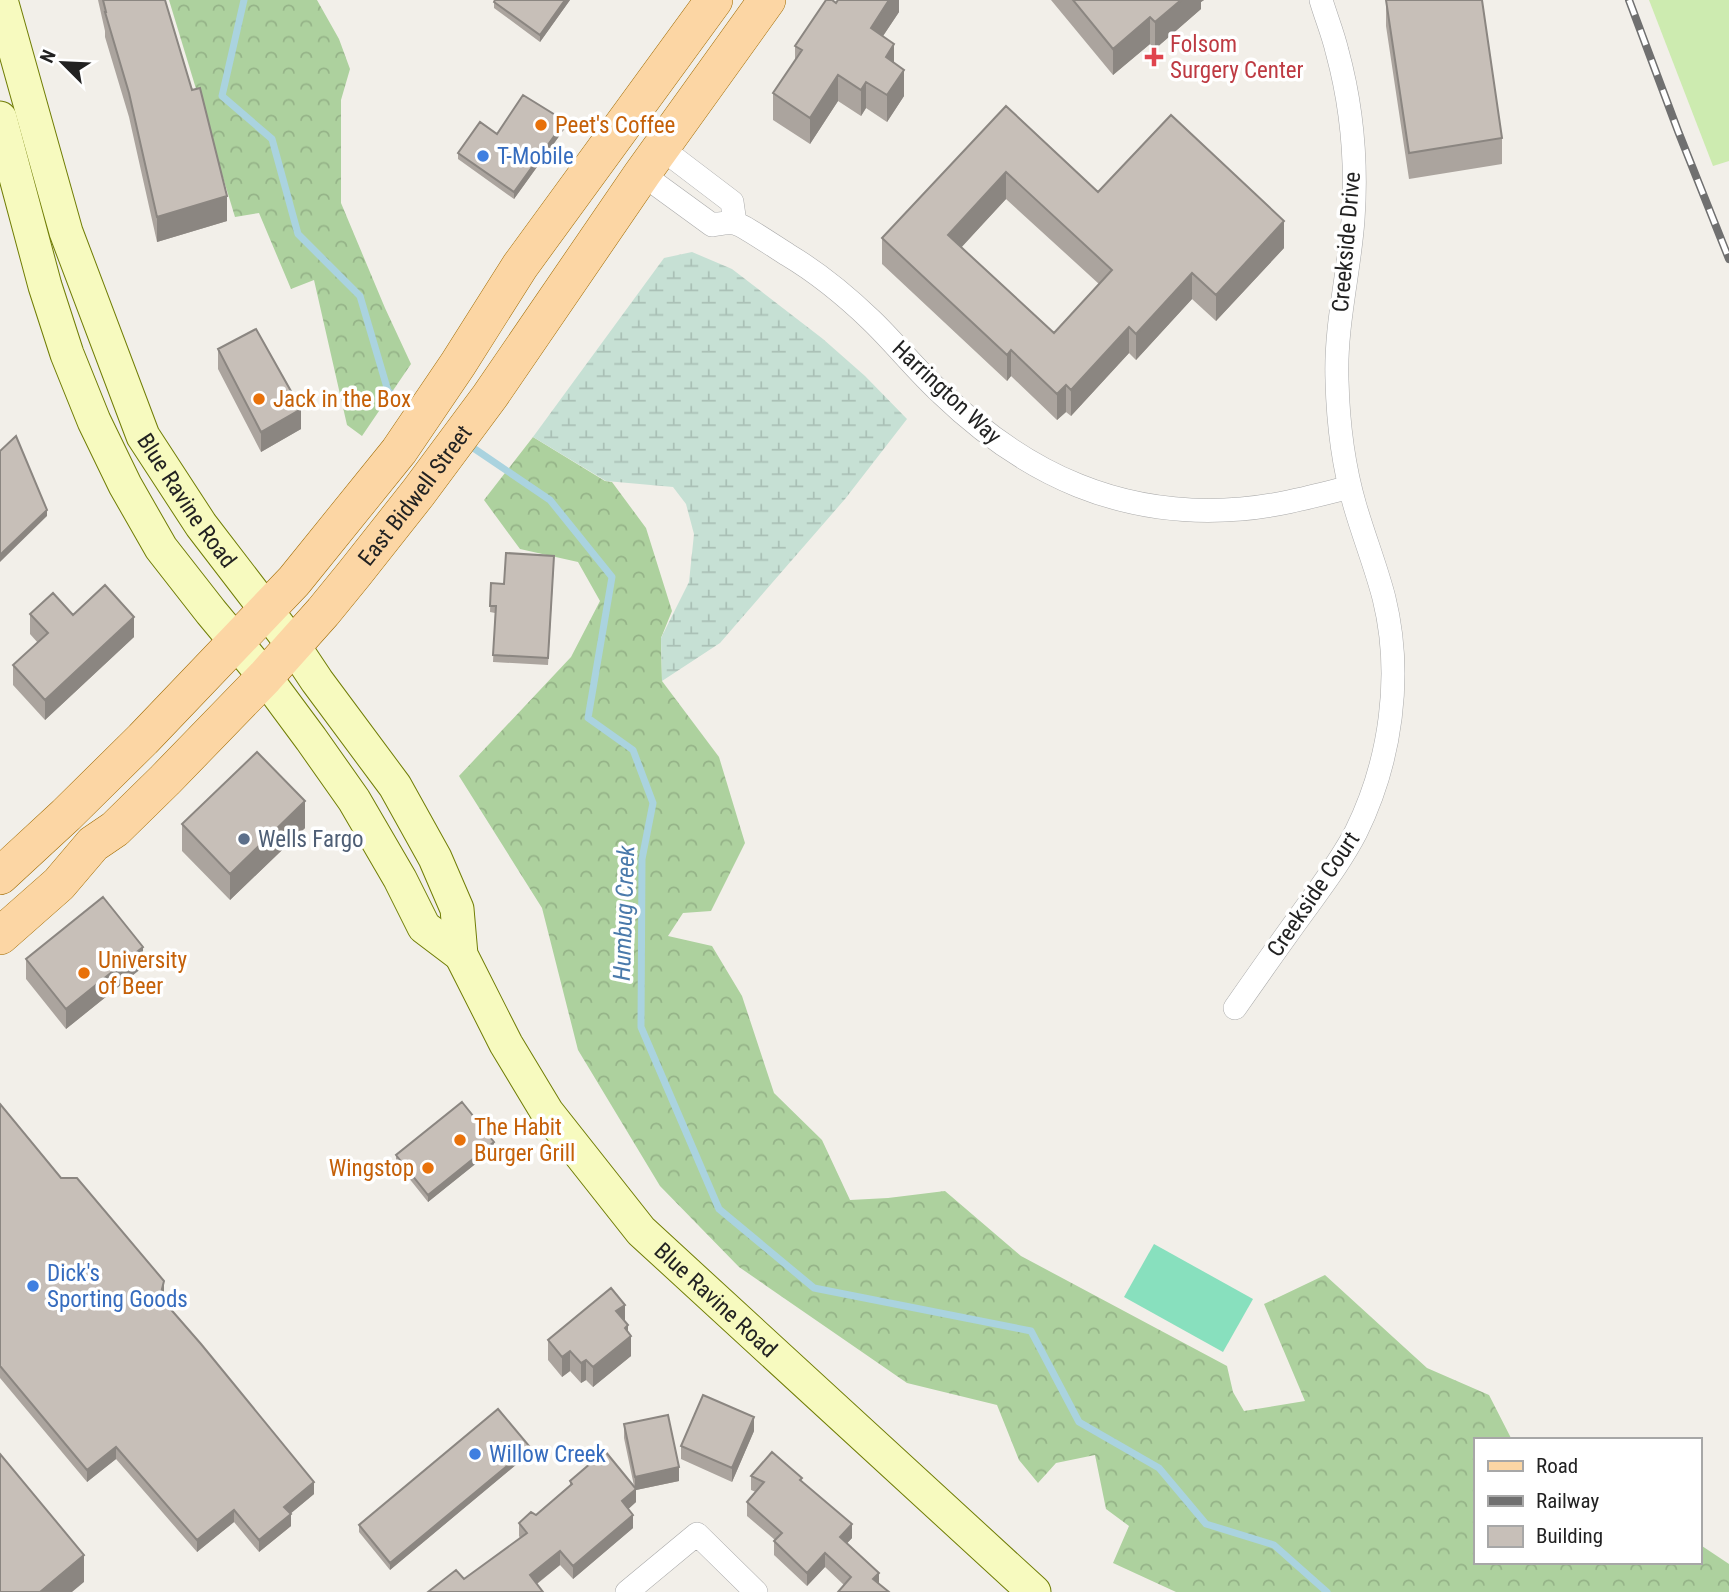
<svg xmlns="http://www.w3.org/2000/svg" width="1729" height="1592" font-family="'Roboto Condensed',sans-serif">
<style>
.grass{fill:#cdebb0}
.forest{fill:url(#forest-crowns)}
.wetland{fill:url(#wetland-marsh)}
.pitch{fill:#88e0be}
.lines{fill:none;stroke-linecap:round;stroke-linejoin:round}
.stream{stroke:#aad3df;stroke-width:7}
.street-casing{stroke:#a9a9a9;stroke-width:24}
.secondary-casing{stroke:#707d05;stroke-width:35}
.primary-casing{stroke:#a06b00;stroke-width:38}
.street{stroke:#fff;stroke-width:23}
.secondary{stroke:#f7fabf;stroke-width:33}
.primary{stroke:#fcd6a4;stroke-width:37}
.rail-casing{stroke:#707070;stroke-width:8}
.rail{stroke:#fff;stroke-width:5;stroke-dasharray:16;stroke-linecap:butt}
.wall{fill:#aba49e;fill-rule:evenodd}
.shaded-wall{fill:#8b8681}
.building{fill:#c7bfb8;stroke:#8b8681;stroke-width:2;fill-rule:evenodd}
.health-dot{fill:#e0444e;stroke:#fff;stroke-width:2.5}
.food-dot{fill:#e8710a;stroke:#fff;stroke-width:2.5}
.shop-dot{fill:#3f7fe0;stroke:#fff;stroke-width:2.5}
.service-dot{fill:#5c6f8a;stroke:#fff;stroke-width:2.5}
.labels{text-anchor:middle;stroke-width:7;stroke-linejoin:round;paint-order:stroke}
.health-label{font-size:23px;fill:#be3a42;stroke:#fff;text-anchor:start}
.food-label{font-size:23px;fill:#c56008;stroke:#fff;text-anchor:start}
.shop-label{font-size:23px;fill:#366cbe;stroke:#fff;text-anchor:start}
.street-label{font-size:23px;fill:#222;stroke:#fff}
.service-label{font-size:23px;fill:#4e5e75;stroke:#fff;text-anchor:start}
.water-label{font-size:24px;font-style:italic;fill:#4a7aab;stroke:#fff}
</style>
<defs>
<pattern id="forest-crowns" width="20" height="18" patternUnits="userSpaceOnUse" patternTransform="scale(1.75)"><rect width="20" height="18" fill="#add19e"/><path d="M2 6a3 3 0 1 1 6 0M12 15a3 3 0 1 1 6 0" fill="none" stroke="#95b388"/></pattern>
<pattern id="wetland-marsh" width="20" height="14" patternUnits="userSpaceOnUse" patternTransform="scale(1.75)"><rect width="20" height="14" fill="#c6e0d4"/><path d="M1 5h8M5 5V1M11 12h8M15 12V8" fill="none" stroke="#aac0b6"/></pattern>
</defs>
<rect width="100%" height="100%" fill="#f2efe9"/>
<path class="grass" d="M1649,0H1729V161L1713,166Z"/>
<path class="forest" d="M169,0H317L339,39L350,69L341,100V203L385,308L411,364L362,436L347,425L314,280L291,289L259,213L235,217Z
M533,437L605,481L612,482L646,528L672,611L661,638L662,681L719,757L745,843L711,911L683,913L668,936L712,946L742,996L774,1093L822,1140L850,1200L888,1198L945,1191L1021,1256L1227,1366L1233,1392L1244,1411L1305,1401L1264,1304L1325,1275L1427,1368L1489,1395L1512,1440H1475V1562H1699V1544L1729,1564V1592H1176L1113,1563L1129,1526L1106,1509L1095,1455L1056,1463L1038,1483L1019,1460L997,1405L907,1383L739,1267L660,1186L578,1050L542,908L459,776L571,657L600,601L578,562L520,549L484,500Z"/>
<path class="wetland" d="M692,252L732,269L823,339L865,376L907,419L845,499L720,643L662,681L661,638L689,582L694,534L686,504L673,487L606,481L533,437L664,258Z"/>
<path class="pitch" d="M1154,1244L1253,1299L1223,1352L1124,1297Z"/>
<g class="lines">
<path class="stream" d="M244,0L222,96L272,139L298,234L360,296L388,391L415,410
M466,443L550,500L612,577L588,718L633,750L653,803L642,859L641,1027L719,1209L814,1288L1031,1331L1079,1422L1159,1468L1206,1524L1274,1545L1327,1592"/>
<defs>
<path id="street" d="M661,148L732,202L735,223
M642,174L712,225C719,224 727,222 734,223C742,224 778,249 788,255C818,273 846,296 871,320C895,343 916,370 941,393C1026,475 1122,519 1241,509C1278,506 1314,496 1350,487
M1235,1008C1258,975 1282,941 1306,908C1324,883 1342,859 1356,832C1391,761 1403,675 1384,598C1376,567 1364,537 1355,506C1343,465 1338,422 1337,380C1335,326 1349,274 1353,220C1357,164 1352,106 1337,51C1333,34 1326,17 1321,0
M627,1592L697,1534L756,1592"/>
<g id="secondary">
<path id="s1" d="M1,0L66,232L143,436L201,525L293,645L317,681L395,786L435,858L457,909L461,955L506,1044L547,1112L641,1231L1034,1592"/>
<path d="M0,118L45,286L67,354L94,421L125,485L161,548L211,612L265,677L311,739L354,800L400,879L424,927L461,955"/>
</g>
<g id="primary">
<path d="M0,876L66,815L143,739L294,581L399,451L458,364L520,266L714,0"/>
<path id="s2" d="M0,936L59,884L93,844L115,829L165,780L265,677L323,612L354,574L418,493L490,396L642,174L767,0"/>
</g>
</defs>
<use href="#street" class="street-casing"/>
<use href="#secondary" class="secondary-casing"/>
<use href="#primary" class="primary-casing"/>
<use href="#street" class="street"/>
<use href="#secondary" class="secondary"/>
<use href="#primary" class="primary"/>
<defs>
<path id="rail" d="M1629,0L1678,131L1729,259"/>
</defs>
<use href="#rail" class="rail-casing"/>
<use href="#rail" class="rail"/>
</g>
<path class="wall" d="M98,0H165L227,221L157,242L129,117L105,37V31Z
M570,0L540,42L494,8V2Z
M899,0V12L883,36L894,63L904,96L887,122L866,108L861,116L838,101L810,144L773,120V93L795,60V46Z
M1051,0H1204L1201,2V9L1155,49L1150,44L1113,75Z
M1386,0L1502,138V164L1409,179L1386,26Z
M1006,106L1098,192L1284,248L1216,321L1192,299L1136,360L1129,353L1071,416L1066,412L1057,420L1011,376L1007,381L882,264V238ZM1006,199L1099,284L1054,333L961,247Z
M565,128L514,199L458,159V153L497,134Z
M218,349L301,429L261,452L218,369Z
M554,563L548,665L493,662L495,613L490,612L491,583L504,584Z
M30,614L73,615L134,637L45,720L13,685V665L38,643L30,634Z
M182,824L305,828L230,900L182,851Z
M26,959L143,967L66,1029L26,979Z
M0,1104L61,1178L164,1293L162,1300L314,1494L290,1514L291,1526L259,1552L234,1522L197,1552L116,1459L87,1482L0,1378Z
M494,1149L428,1202L396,1162V1155Z
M625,1322L628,1333L631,1356L593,1387L586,1380L581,1383L570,1371L562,1377L548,1360V1340Z
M624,1424L679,1481L636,1490V1502L628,1509L633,1528L573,1579L560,1565L537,1584L464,1579L520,1538L519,1536V1523L536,1515L570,1485V1481L634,1486L624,1438Z
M754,1431L732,1482L681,1459V1446Z
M530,1453L390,1570L359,1532V1525Z
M751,1476L802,1481L852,1538L846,1544L879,1573L844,1585L825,1567L807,1586L774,1555V1541L775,1540L747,1516V1502L756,1492L751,1490Z"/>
<path class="shaded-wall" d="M565,0H570L540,42V35Z
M889,0H899V12L871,54V28Z
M1181,0H1204L1201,2V9L1155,49V22Z
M1150,17V44L1113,75V49Z
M894,44V70L886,57Z
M904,70V96L887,122V95Z
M838,75V101L810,144V118Z
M866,82V108L861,116V90Z
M565,121V128L514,199V192Z
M1006,172V199L948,262V235Z
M227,196V221L157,242V217Z
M1284,221V248L1216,321V295Z
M1192,273V299L1136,360V334Z
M1129,327V353L1071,416V390Z
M1011,350V376L1007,381V355Z
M1066,385V412L1057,420V394Z
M301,409V429L261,452V432Z
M47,510V516L0,562V555Z
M134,617V637L45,720V700Z
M305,801V828L230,900V874Z
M143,947V967L66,1029V1009Z
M494,1142V1149L428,1202V1195Z
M164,1281V1293L160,1309V1297Z
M625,1305V1325L616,1311Z
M628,1325V1338L631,1336V1356L593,1387V1367Z
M570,1351V1371L562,1377V1357Z
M586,1360V1380L581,1383V1363Z
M754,1417V1431L732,1482V1468Z
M116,1447V1459L87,1482V1470Z
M530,1447V1453L390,1570V1563Z
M679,1467V1481L636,1490V1502L622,1515V1501L635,1490V1477Z
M314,1482V1494L284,1519V1507Z
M234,1510V1522L197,1552V1540Z
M291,1514V1526L259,1552V1540Z
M633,1515V1528L573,1579V1566Z
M852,1524V1538L840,1551V1537Z
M560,1551V1565L530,1589V1575Z
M825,1553V1567L807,1586V1573Z
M84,1555V1582L72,1592H40Z
M879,1573V1586L873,1579Z"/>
<path class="building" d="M103,0H165L192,90L200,88L227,196L157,217L129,93L105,12H106Z
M495,0H565L540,35L494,2Z
M826,0H832L836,3L838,0H889L871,28L894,44L886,57L904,70L887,95L866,82L861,90L838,75L810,118L773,93L802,50L795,46Z
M1073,0H1181L1155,22L1150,17L1113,49Z
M1386,0H1482L1502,138L1409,153Z
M523,95L565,121L514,192L458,153L480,122L497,134Z
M1006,106L1098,192L1171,115L1284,221L1216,295L1192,273L1136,334L1129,327L1071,390L1066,385L1057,394L1011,350L1007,355L882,238ZM1006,172L1112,270L1054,333L948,235Z
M256,329L301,409L261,432L218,349Z
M16,436L47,510L0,555V451Z
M506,553L554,556L548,658L493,655L496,606H490L491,583L504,584Z
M105,585L134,617L45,700L13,665L48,633L30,614L53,593L73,615Z
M257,752L305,801L230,874L182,824Z
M103,897L143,947L66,1009L26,959Z
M462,1102L494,1142L428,1195L396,1155Z
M0,1104L61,1178H77L164,1281L160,1297L201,1344L314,1482L284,1507L291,1514L259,1540L234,1510L197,1540L116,1447L87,1470L0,1366Z
M611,1288L625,1305L616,1311L628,1325L625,1328L631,1336L593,1367L586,1360L581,1363L570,1351L562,1357L548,1340Z
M703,1395L754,1417L732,1468L681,1446Z
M498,1409L530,1447L390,1563L359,1525Z
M668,1415L679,1467L635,1477L624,1424Z
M605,1451L636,1489L622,1501L633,1515L573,1566L560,1551L530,1575L543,1592H428L456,1570L464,1579L527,1533L519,1523L531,1512L536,1515L572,1484L570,1481Z
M772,1452L802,1478L800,1480L852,1524L840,1537L879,1573L873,1579L889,1592H838L851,1577L825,1553L807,1573L774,1541L782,1533L747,1502L764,1482L751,1476Z
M0,1454L84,1555L40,1592H0Z"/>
<path class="health-dot" d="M1150.5 46.5h7v7h7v7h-7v7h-7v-7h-7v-7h7z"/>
<g class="food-dot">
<circle cx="541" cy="125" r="7"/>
<circle cx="259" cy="399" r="7"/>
<circle cx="84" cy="973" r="7"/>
<circle cx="460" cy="1140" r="7"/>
<circle cx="428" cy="1168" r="7"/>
</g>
<g class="shop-dot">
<circle cx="483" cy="156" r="7"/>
<circle cx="33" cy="1286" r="7"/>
<circle cx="475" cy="1454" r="7"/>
</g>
<circle class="service-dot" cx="244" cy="839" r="7"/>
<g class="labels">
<g class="health-label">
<text x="1170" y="52">Folsom<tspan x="1170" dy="26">Surgery Center</tspan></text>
</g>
<g class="food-label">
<text x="555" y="133">Peet's Coffee</text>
<text x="273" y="407">Jack in the Box</text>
<text x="98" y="968">University<tspan x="98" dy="26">of Beer</tspan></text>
<text x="474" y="1135">The Habit<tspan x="474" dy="26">Burger Grill</tspan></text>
<text x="414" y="1176" text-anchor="end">Wingstop</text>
</g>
<g class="shop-label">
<text x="497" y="164">T-Mobile</text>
<text x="47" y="1281">Dick's<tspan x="47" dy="26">Sporting Goods</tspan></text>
<text x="489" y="1462">Willow Creek</text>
</g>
<g class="street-label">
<text transform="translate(1346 242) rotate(-85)" y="8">Creekside Drive</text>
<text transform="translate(947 392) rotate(43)" y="8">Harrington Way</text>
<text dy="8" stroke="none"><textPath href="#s2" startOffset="607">East Bidwell Street</textPath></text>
<text dy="8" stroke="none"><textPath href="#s1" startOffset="537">Blue Ravine Road</textPath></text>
<text transform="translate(1313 894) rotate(-56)" y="8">Creekside Court</text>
<text dy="8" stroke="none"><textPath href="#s1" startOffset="1507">Blue Ravine Road</textPath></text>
</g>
<g class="service-label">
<text x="258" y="847">Wells Fargo</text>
</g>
<g class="water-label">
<text transform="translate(624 913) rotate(-88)" y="8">Humbug Creek</text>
</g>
</g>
<rect x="1474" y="1438" width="228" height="126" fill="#ffffff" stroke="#a7a7a7" stroke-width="2"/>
<rect x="1488" y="1461" width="35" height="10" fill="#fcd6a4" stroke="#a7a7a7" stroke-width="2"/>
<text x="1536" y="1473" font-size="21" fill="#222222">Road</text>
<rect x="1488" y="1496" width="35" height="10" fill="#707070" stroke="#a7a7a7" stroke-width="2"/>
<text x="1536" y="1508" font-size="21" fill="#222222">Railway</text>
<rect x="1488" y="1526" width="35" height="21" fill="#c7bfb8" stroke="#a7a7a7" stroke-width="2"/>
<text x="1536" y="1543" font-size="21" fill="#222222">Building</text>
<g transform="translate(63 63) rotate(294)" stroke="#ffffff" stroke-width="5" paint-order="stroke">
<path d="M0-5L12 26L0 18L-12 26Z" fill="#222222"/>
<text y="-10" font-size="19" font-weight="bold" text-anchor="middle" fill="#222222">N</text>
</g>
</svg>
